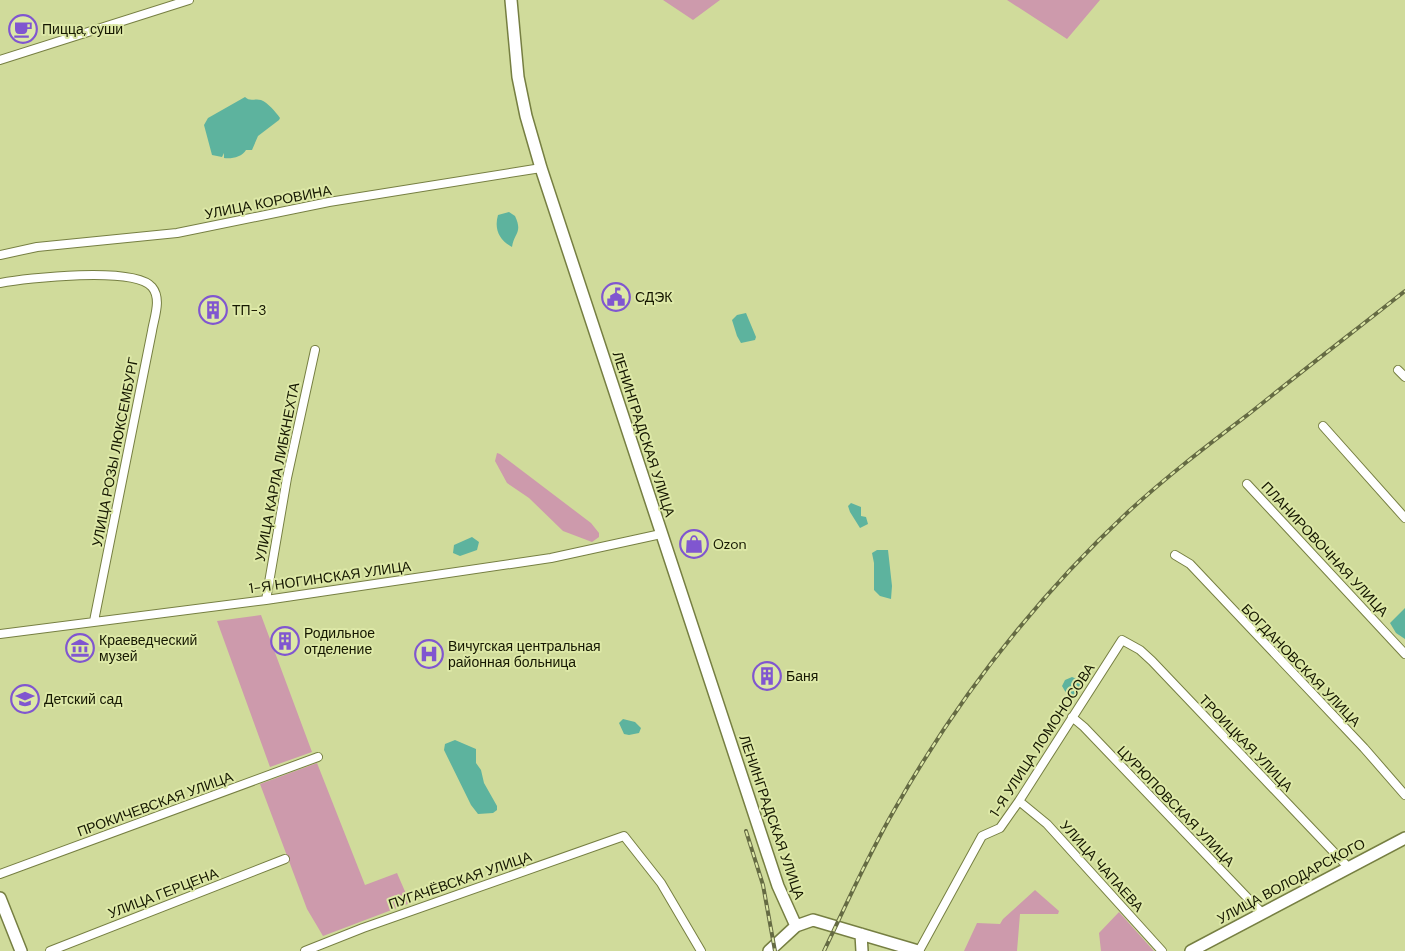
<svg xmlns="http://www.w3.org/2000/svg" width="1405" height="951" font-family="'DM Sans',sans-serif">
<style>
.green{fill:#cd9aac}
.water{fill:#5db39e}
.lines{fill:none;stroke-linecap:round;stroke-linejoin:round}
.street-casing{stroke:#767f42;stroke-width:10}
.secondary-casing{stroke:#767f42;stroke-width:14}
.street{stroke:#fff;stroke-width:8}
.secondary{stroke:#fff;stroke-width:11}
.rail-casing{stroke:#656b43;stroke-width:4}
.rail{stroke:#dde8a7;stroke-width:2;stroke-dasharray:5.5;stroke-linecap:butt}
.labels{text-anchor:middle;stroke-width:4;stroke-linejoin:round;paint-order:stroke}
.poi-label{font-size:14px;fill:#151701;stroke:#dde8a7;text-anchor:start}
.street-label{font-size:14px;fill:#151701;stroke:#dde8a7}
</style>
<rect width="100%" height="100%" fill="#d0db9b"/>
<path class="green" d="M663,0H720L693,20Z
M1007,0H1100L1067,39Z
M497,453L500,454L591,523L599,533V537L592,542L563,531L529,498L507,483L495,461Z
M261,615L312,752L270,767L217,621Z
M317,763L365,885L397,873L410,903L323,936L307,909L260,784Z
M1035,890L1059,911L1058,914H1020L1017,951H964L977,923L1000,924L1003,919Z
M1119,912L1153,950L1154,951H1101L1099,933Z"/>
<path class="water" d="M245,97C250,102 255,98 261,100C268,103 275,111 280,118L279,120L258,136L252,150H246C242,157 232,159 224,158V153L222,157L212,155L204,125L208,118Z
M509,212L515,216C523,233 514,233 512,247C499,240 494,229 498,215Z
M746,313L756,337L755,340L741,343L737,336L732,320L737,315Z
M851,503L861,507V516L866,517L868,524L860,528L850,512L848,506Z
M472,537L479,542L477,550L460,556L453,553L454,545Z
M877,550H888L892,586L891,599L880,596L874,590V563L872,553Z
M1405,608V639L1396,633L1390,623Z
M1072,677L1082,681L1074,697L1069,698L1062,686L1065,680Z
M623,719L635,722L641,728L639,733L629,735L624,734L619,723Z
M455,740L476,749V763L481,770L484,783L497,806V810L493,813L478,814L471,805L444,750L445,744Z"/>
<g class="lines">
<defs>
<path id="street" d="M0,60L189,0
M0,255L37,247L177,233L329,202L541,168
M0,283C27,278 134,266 152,287C162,299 154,318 152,331L94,621
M1398,370L1405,377
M1323,426L1405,518
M1247,484L1405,654
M1175,555L1190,564L1364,748L1405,795
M266,600L287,478L315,350
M0,634L266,600L551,558L661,534
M1072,717L1084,727L1262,913
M1019,801L1047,824L1162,951
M0,874L318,757
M50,951L285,859
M305,951L363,928L624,836L661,883L701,951
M919,951L982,836L1000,828L1019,801L1122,640L1140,650L1152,661L1348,867"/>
<path id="secondary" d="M511,0L518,77L526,116L541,168L778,886L796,926
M0,898L21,951
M861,934L862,951
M769,951L796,926L813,920L918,951
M1191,951L1405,838"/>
</defs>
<use href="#street" class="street-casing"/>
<use href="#secondary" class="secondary-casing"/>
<use href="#street" class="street"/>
<use href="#secondary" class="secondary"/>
<defs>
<path id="rail" d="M746,831L763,885L775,951
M824,951C847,903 869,853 896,807C958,698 1037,597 1128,512C1167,476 1208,445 1250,413C1301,372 1353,332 1405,291"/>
</defs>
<use href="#rail" class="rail-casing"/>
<use href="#rail" class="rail"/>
</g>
<defs>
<symbol id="cafe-ring" viewBox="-11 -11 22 22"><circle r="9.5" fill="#dde8a7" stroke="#8056d0" stroke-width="1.5"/><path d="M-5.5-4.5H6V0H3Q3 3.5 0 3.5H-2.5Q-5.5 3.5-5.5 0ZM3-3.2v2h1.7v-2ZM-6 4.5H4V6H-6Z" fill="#8056d0"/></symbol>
<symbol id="civic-ring" viewBox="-11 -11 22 22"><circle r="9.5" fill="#dde8a7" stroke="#8056d0" stroke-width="1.5"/><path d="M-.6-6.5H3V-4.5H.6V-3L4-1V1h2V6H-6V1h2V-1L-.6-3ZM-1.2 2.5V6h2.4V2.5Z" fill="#8056d0"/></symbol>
<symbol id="building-ring" viewBox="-11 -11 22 22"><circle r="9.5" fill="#dde8a7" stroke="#8056d0" stroke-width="1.5"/><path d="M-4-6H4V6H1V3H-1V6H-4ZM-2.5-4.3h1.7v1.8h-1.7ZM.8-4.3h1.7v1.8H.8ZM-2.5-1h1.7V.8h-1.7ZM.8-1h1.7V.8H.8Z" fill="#8056d0"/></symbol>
<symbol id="shop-ring" viewBox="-11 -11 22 22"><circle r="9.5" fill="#dde8a7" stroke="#8056d0" stroke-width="1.5"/><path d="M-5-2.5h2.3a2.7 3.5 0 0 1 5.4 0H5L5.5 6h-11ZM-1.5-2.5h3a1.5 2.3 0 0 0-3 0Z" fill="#8056d0"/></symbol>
<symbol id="museum-ring" viewBox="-11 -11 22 22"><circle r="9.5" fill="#dde8a7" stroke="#8056d0" stroke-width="1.5"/><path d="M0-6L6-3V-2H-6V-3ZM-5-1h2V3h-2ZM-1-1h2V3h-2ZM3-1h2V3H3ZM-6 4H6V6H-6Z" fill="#8056d0"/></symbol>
<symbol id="hospital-ring" viewBox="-11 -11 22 22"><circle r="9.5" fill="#dde8a7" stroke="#8056d0" stroke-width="1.5"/><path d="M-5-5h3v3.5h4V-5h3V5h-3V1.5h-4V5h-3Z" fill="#8056d0"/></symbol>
<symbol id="school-ring" viewBox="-11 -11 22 22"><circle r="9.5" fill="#dde8a7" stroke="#8056d0" stroke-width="1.5"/><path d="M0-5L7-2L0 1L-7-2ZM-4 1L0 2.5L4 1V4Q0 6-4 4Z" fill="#8056d0"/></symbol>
</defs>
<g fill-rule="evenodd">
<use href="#cafe-ring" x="7" y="13" width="32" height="32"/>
<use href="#civic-ring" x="600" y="281" width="32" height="32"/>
<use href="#building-ring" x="197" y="294" width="32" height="32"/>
<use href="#shop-ring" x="678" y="528" width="32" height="32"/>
<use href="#building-ring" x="269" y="625" width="32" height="32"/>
<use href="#museum-ring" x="64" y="632" width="32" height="32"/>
<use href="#hospital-ring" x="413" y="638" width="32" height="32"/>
<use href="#building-ring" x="751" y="660" width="32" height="32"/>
<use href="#school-ring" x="9" y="683" width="32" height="32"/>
</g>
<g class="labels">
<g class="poi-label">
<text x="42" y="34">Пицца, суши</text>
<text x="635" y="302">СДЭК</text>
<text x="232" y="315">ТП-3</text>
<text x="713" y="549">Ozon</text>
<text x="304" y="638">Родильное<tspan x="304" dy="16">отделение</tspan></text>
<text x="99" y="645">Краеведческий<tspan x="99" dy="16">музей</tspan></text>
<text x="448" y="651">Вичугская центральная<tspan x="448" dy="16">районная больница</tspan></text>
<text x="786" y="681">Баня</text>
<text x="44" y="704">Детский сад</text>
</g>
<g class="street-label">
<text transform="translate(268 202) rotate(-11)" y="5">УЛИЦА КОРОВИНА</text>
<text transform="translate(644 434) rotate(72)" y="5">ЛЕНИНГРАДСКАЯ УЛИЦА</text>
<text transform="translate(115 452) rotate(-79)" y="5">УЛИЦА РОЗЫ ЛЮКСЕМБУРГ</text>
<text transform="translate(277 472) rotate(-79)" y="5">УЛИЦА КАРЛА ЛИБКНЕХТА</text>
<text transform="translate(1325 549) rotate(47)" y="5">ПЛАНИРОВОЧНАЯ УЛИЦА</text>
<text transform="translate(330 577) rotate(-8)" y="5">1-Я НОГИНСКАЯ УЛИЦА</text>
<text transform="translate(1301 665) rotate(46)" y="5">БОГДАНОВСКАЯ УЛИЦА</text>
<text transform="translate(1042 740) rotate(-57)" y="5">1-Я УЛИЦА ЛОМОНОСОВА</text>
<text transform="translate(1246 743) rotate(46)" y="5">ТРОИЦКАЯ УЛИЦА</text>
<text transform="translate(155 804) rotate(-20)" y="5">ПРОКИЧЕВСКАЯ УЛИЦА</text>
<text transform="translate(1176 806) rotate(46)" y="5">ЦУРЮПОВСКАЯ УЛИЦА</text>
<text transform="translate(772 817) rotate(71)" y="5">ЛЕНИНГРАДСКАЯ УЛИЦА</text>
<text transform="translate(1102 866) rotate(48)" y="5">УЛИЦА ЧАПАЕВА</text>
<text transform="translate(460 880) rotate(-19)" y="5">ПУГАЧЁВСКАЯ УЛИЦА</text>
<text transform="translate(1291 881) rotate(-28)" y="5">УЛИЦА ВОЛОДАРСКОГО</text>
<text transform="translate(163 893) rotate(-21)" y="5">УЛИЦА ГЕРЦЕНА</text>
</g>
</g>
</svg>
